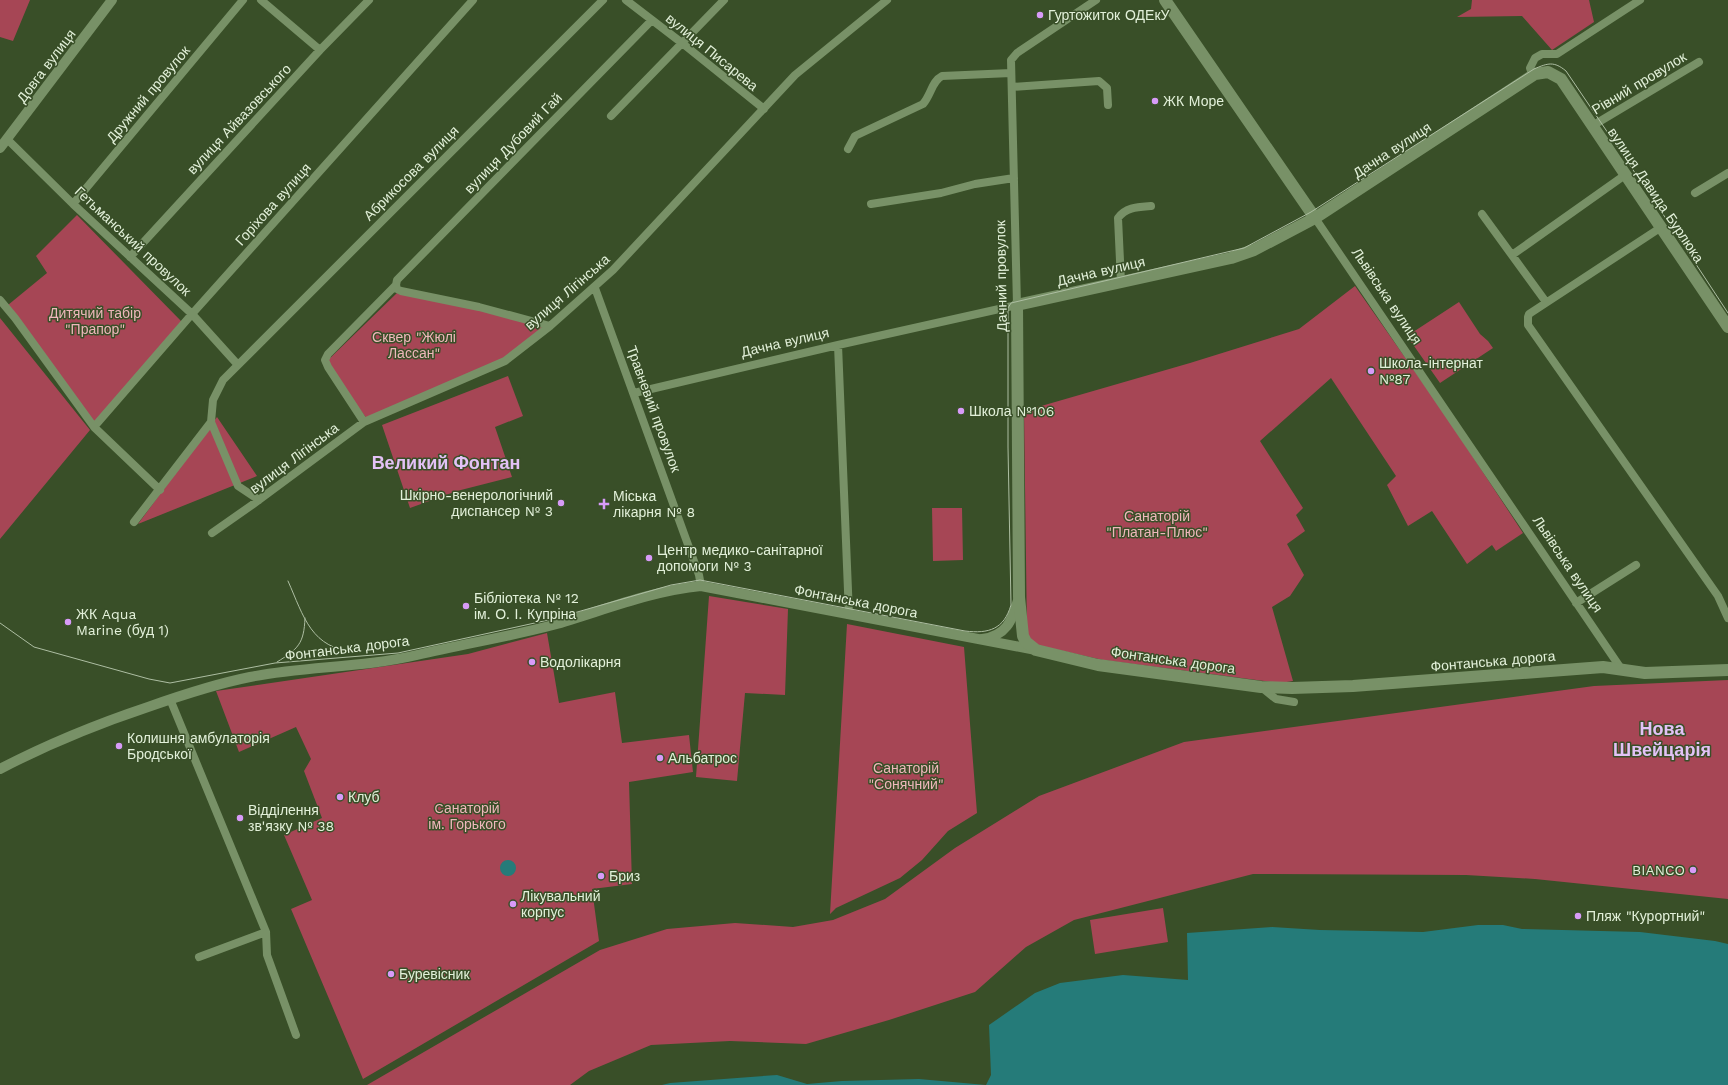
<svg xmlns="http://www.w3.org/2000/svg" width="1728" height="1085" font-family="'Work Sans',sans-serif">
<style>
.green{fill:#a64655}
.water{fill:#257b79}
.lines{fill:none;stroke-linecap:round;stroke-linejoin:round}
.minor{stroke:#789167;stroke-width:8}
.tertiary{stroke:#789167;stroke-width:10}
.secondary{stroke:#789167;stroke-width:12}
.tram{stroke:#adbea2;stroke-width:1}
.poi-dot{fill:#d89bf8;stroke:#394f28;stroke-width:1.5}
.labels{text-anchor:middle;stroke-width:3;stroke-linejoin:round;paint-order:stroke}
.poi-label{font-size:14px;fill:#e2f0d9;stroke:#394f28;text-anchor:start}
.street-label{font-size:14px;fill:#e2f0d9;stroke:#394f28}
.park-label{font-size:14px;fill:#efb7bb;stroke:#394f28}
.district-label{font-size:18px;font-weight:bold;fill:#e3c2f6;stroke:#394f28}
</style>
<rect width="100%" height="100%" fill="#394f28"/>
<path class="green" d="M0,0H30L13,41L0,37Z
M1472,0H1589L1594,22L1552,50L1522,16L1457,17L1471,9Z
M77,215L182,322L94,423L8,305L47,273L36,256Z
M1355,286L1444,413L1523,533L1496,551L1492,545L1467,564L1432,511L1408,526L1387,485L1396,476L1331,378L1260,441L1303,508L1296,515L1305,531L1287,544L1304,575L1290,596L1272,607L1293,681L1280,683L1103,660L1032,644L1027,633L1024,411L1190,363L1299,329Z
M399,291L549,325L504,359L367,419L325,363Z
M1459,302L1480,334L1488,341L1493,348L1440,383L1407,336Z
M0,318L90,430L0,539Z
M508,376L523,416L495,427L512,477L457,491L410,508L382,425Z
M217,417L257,476L138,524Z
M932,508H962L963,560L933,561Z
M709,596L788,609L785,695L745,693L737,781L696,777Z
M847,624L964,647L977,813L948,831L922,860L900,878L836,908L830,914Z
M547,633L559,703L615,692L622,743L689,735L693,772L629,782L632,884L592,889L599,941L363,1079L291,909L312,900L284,835L322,818L304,771L311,759L296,727L239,752L216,691L468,654Z
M1728,680V899L1535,879L1466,875L1253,874L1074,920L1026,947L975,992L889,1020L806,1044L730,1041L651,1045L589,1071L570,1085H367L600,950L667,929L735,923L793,927L833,920L885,899L955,848L1039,796L1184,742L1594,686Z
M1163,908L1168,942L1095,954L1090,920Z"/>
<path class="water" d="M500 868a8 8 0 1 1 16 0a8 8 0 1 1-16 0Z
M1478,925H1503L1522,929L1640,932L1715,941L1728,944V1085H662L670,1083L777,1075L807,1084L842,1081L919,1079L986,1085L991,1075L989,1025L1035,993L1060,983L1123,975L1188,980L1187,933L1272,927L1320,930L1423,932Z"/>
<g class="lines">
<path class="minor" d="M261,0L320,50
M626,0L682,43L764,109
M1533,76L1530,68L1535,58L1542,54H1557L1640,0
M1012,87L1099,81L1107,88L1108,105
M611,116L724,0
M1592,126L1699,62
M7,139L73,204L192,314L238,365
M848,149L855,136L923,104C931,95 932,81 942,76L1011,73
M1695,193L1728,173
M73,204L243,0
M871,204L941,193L975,184L1014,178
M1482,214L1546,302
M1315,218L1622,670
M1660,228L1529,314L1528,317V325L1718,596L1728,618
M1512,255L1625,175
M130,257L320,50L369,0
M1121,282L1118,218C1126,207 1138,207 1151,206
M396,285L397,289L401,291L479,307L550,326
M595,288L699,575L701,586
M0,300L15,318L94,427L160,490
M838,345L849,615
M634,393L838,345L1017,305L1011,60L1017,53L1096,0
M364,422L328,367L325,360L328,354L396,285L397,280L652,20
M94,427L192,314L473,0
M259,500L238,486L211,422L213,400L223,380L603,0
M134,522L211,422
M212,533L252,505L364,422L505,361L550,326L613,270L795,75L887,0
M1576,603L1636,565
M1261,687L1276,699L1294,702
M170,699L266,932L267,955L296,1035
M199,957L266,932"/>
<path class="tertiary" d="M0,148L112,0
M982,639C1006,636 1012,621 1018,600
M0,769C48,744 97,724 148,707C182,695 215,684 250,677C305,666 362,668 417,655C462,644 508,637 553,625C602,611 650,591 701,586L1036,650"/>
<path class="secondary" d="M1165,0L1315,218
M1728,327L1561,79L1548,72L1535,74L1315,218L1254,250L1231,258L1017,305L1019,597L1023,636L1026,642L1036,650L1098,665L1261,687L1292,688L1353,686L1603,667L1645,673L1728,670"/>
<path class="tram" d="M288,581C304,617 311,649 356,652
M811,596L852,604
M0,623L34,647L149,679L170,683L275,663L398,653L553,619L671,585L700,580L965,631C989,634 1004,629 1011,605L1008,447V308L1011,303L1244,248L1311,212L1534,69C1548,63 1554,61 1566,71L1669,223L1728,313
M277,662C298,649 304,644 305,618"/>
</g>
<g class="poi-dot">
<circle cx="1040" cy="15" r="4"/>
<circle cx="1155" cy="101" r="4"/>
<circle cx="1371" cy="371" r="4"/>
<circle cx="961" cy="411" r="4"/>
<circle cx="561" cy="503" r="4"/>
<path d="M602 498h4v4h4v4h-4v4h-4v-4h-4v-4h4z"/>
<circle cx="649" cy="558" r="4"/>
<circle cx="466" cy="606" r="4"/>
<circle cx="68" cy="622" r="4"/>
<circle cx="532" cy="662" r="4"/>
<circle cx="119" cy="746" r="4"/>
<circle cx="660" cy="758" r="4"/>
<circle cx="340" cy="797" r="4"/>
<circle cx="240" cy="818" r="4"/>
<circle cx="1693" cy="870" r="4"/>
<circle cx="601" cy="876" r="4"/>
<circle cx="513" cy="904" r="4"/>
<circle cx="1578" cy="916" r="4"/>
<circle cx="391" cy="974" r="4"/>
</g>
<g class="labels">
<g class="poi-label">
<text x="1048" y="20">Гуртожиток ОДЕкУ</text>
<text x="1163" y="106">ЖК Море</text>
<text x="1379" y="368">Школа-інтернат<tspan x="1379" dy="16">№87</tspan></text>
<text x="969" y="416">Школа №106</text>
<text x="553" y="500" text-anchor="end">Шкірно-венерологічний<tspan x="553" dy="16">диспансер № 3</tspan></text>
<text x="613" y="501">Міська<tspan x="613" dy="16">лікарня № 8</tspan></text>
<text x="657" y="555">Центр медико-санітарної<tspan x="657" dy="16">допомоги № 3</tspan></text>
<text x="474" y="603">Бібліотека № 12<tspan x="474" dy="16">ім. О. І. Купріна</tspan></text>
<text x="76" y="619">ЖК Aqua<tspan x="76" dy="16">Marine (буд 1)</tspan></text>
<text x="540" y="667">Водолікарня</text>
<text x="127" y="743">Колишня амбулаторія<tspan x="127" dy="16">Бродської</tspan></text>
<text x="668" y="763">Альбатрос</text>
<text x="348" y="802">Клуб</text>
<text x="248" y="815">Відділення<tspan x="248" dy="16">зв'язку № 38</tspan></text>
<text x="1685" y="875" text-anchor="end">BIANCO</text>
<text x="609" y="881">Бриз</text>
<text x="521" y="901">Лікувальний<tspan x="521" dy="16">корпус</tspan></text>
<text x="1586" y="921">Пляж "Курортний"</text>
<text x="399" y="979">Буревісник</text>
</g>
<g class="street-label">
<text transform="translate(712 52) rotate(39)" y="5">вулиця Писарева</text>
<text transform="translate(46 66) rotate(-53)" y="5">Довга вулиця</text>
<text transform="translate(1639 83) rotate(-31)" y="5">Рівний провулок</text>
<text transform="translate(148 94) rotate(-50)" y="5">Дружний провулок</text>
<text transform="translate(239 119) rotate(-47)" y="5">вулиця Айвазовського</text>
<text transform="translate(513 143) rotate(-46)" y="5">вулиця Дубовий Гай</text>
<text transform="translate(1392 150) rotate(-33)" y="5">Дачна вулиця</text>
<text transform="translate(411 173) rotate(-45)" y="5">Абрикосова вулиця</text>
<text transform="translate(1656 195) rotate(56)" y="5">вулиця Давида Бурлюка</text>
<text transform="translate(273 204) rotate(-48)" y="5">Горіхова вулиця</text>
<text transform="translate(133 241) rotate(43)" y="5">Гетьманський провулок</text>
<text transform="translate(1101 271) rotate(-13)" y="5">Дачна вулиця</text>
<text transform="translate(1001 276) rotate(-91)" y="5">Дачний провулок</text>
<text transform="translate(567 292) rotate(-41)" y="5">вулиця Лігінська</text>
<text transform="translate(1387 296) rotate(56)" y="5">Львівська вулиця</text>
<text transform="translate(785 342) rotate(-13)" y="5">Дачна вулиця</text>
<text transform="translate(654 409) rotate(70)" y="5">Травневий провулок</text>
<text transform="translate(294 458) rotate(-37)" y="5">вулиця Лігінська</text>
<text transform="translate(1568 564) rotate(56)" y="5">Львівська вулиця</text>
<text transform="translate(856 601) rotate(11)" y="5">Фонтанська дорога</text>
<text transform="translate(347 648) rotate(-7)" y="5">Фонтанська дорога</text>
<text transform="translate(1173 660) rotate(8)" y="5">Фонтанська дорога</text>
<text transform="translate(1493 661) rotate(-5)" y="5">Фонтанська дорога</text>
</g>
<g class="park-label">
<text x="95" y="318">Дитячий табір<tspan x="95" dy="16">"Прапор"</tspan></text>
<text x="414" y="342">Сквер "Жюлі<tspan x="414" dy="16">Лассан"</tspan></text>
<text x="1157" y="521">Санаторій<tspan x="1157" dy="16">"Платан-Плюс"</tspan></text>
<text x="906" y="773">Санаторій<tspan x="906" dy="16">"Сонячний"</tspan></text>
<text x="467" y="813">Cанаторій<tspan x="467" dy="16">ім. Горького</tspan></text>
</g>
<g class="district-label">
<text x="446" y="469">Великий Фонтан</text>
<text x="1662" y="735">Нова<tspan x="1662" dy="21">Швейцарія</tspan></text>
</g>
</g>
</svg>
